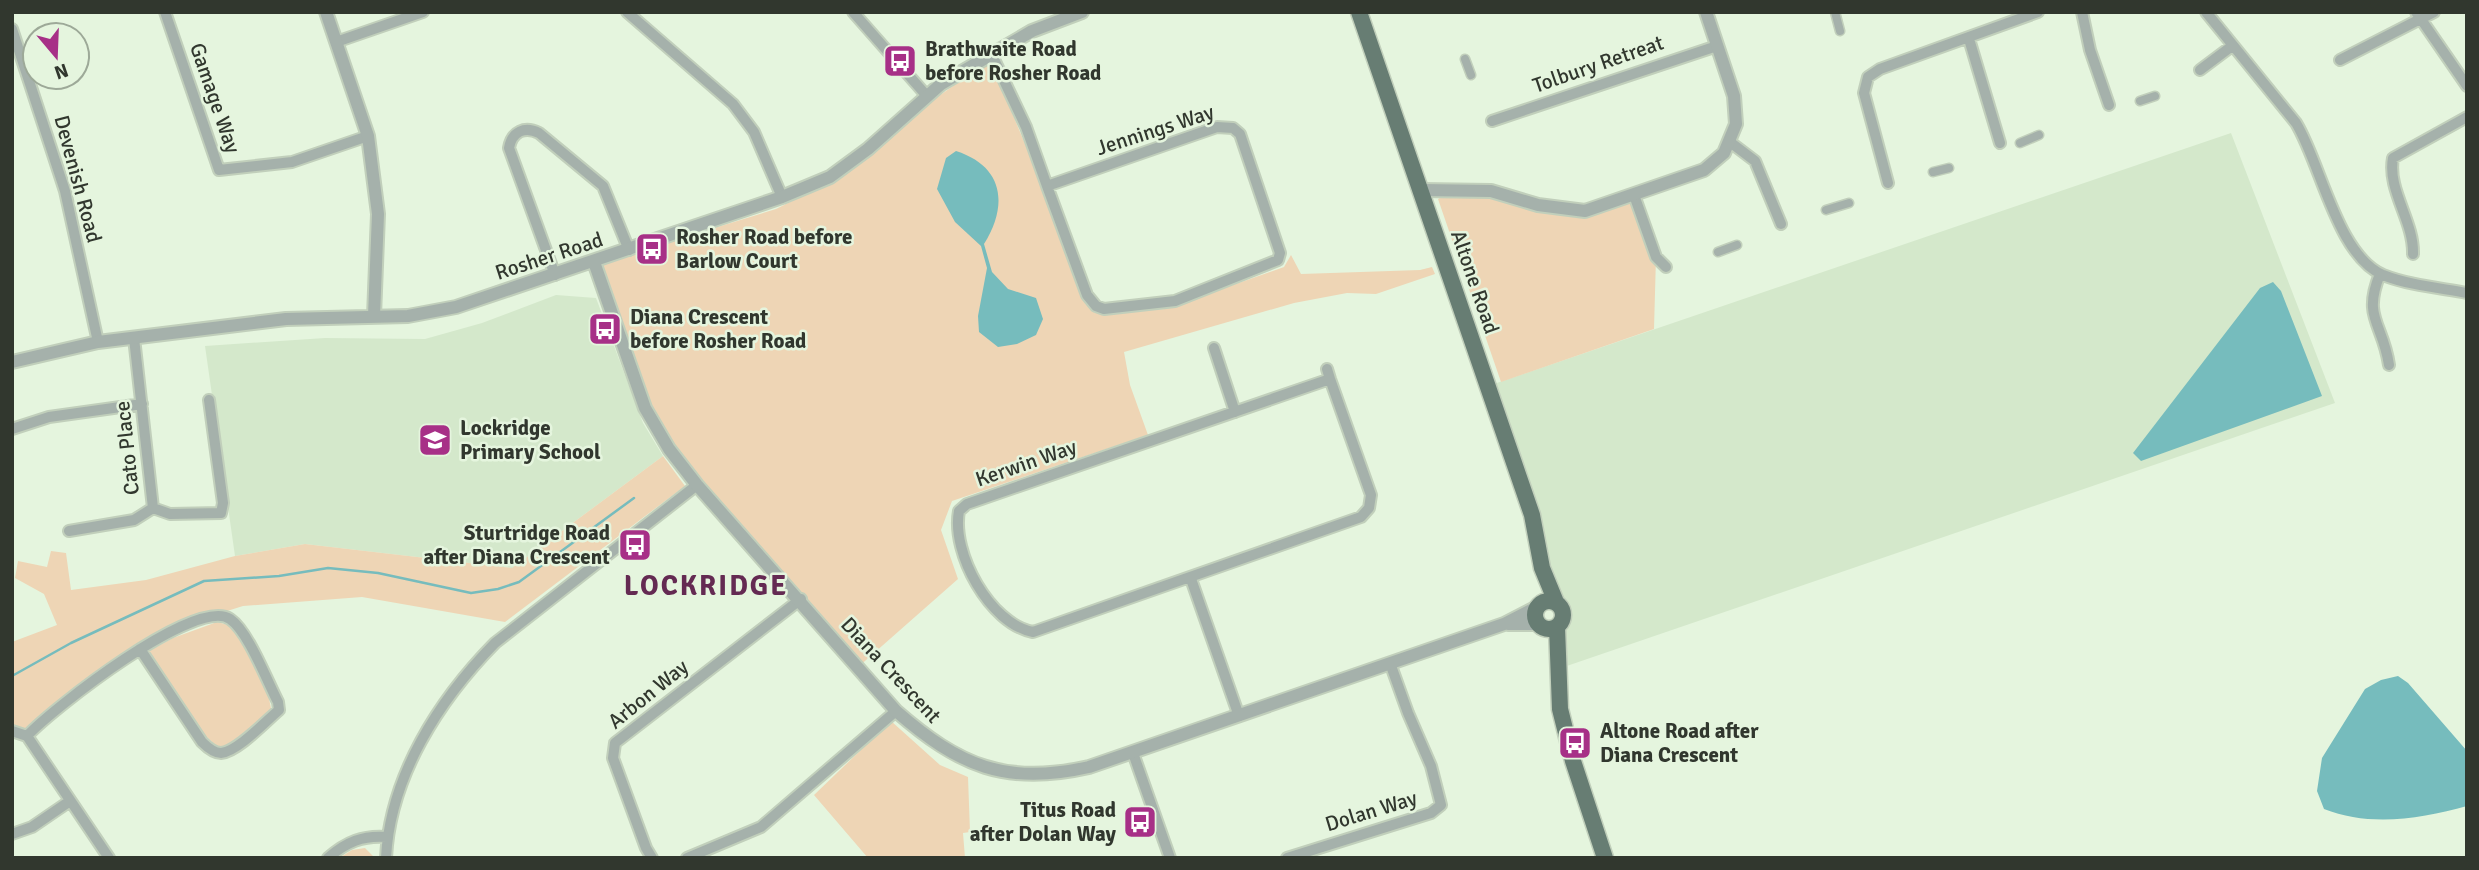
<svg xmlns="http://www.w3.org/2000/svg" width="2479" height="870" font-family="Signika,sans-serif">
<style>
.built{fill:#d4e8cb}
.green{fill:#eed5b5}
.water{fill:#76bcbd}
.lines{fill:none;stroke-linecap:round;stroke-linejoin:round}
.stream{stroke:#76bcbd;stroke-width:2.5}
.pedestrian-casing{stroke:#c1cfbb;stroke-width:11}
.minor-casing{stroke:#c1cfbb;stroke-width:14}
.tertiary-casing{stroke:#c1cfbb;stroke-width:16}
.primary-casing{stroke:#c1cfbb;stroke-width:19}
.pedestrian{stroke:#a5b1ab;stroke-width:8}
.minor{stroke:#a5b1ab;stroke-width:10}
.tertiary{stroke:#a5b1ab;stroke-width:12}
.primary{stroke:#677d73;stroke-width:16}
.labels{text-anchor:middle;stroke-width:5;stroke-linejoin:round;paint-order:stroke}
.poi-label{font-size:21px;font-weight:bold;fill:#31372e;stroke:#e5f5de;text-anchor:start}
.street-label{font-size:21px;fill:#31372e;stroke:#e5f5de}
.district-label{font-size:28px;font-weight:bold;letter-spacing:2px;fill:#642a52;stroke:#e5f5de}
</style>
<rect width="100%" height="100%" fill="#e5f5de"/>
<path class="built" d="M2231,133L2335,403L1558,669L1562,609L1488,386Z
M556,295L596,298L643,423L663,456L512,568L305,544L235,556L205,346L325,338L425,339L482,323Z"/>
<path class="green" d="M990,60L1043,187L1085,301L1095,313L1165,309L1284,267L1291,255L1301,274L1420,270L1432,267L1435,274L1376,294L1347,293L1294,303L1124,352L1130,385L1148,435L952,501L941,530L958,579L857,668L661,438L594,265L776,209L832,181L926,105Z
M1491,191L1571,211L1634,195L1656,257L1654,329L1501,382L1438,199L1451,192Z
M663,456L685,486L505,622L362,597L243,606L170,629L137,647L23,731L12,729V642L57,625L44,594L15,578L18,561L47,567L51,551L66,553L71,590L146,580L235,556L305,544L512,568Z
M217,622L233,626L266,684L272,713L235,746L219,748L202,733L147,652L173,638Z
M891,721L940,765L968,777L970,832L963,833L965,858H868L814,795Z
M365,848L375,858H339L352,850Z"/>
<path class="water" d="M956,151C1003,166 1009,204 984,244L992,272L1008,289L1036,298L1043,319L1036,335L1017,344L998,347L979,332L978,316L987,268L981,246L955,222L937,189L946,158Z
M2273,282L2281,291L2322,396L2141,461L2133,453L2260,288Z
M2398,676L2408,683L2467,751V806C2421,819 2369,827 2324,809L2317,791L2322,758L2365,689L2381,680Z"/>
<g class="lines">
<path class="stream" d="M12,676L71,643L204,581L279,576L328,568L378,573L471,593L498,589L519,582L634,498"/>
<defs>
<path id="pedestrian" d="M1835,12L1840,31
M1465,59L1471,75
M2140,101L2155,96
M2020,143L2039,135
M1933,172L1949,168
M1826,210L1849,203
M1718,252L1737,245"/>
<path id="minor" d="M165,12L219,170L292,162L368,136
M627,12L733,104L754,132L782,197
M853,12L926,95
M2082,12L2090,50L2109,105
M2206,12L2296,123C2321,164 2337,255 2383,275C2408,285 2440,288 2467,293
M2416,12L2467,86
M12,29L65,191L98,342
M1969,39L2000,143
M336,42L423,12
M991,53L1026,127L1047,186L1217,127L1233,128L1240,134L1280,253L1278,260L1175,301L1104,309L1096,306L1087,295L1047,186
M2340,60L2434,12
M2200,70L2232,46
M1492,121L1717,46
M1730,142L1755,161L1781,224
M1888,183L1864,93L1868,77L1880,69L2038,12
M1634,195L1656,257L1666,267
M2413,254C2414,221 2387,190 2393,158L2467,117
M2380,274C2362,318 2383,323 2389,365
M555,275L509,148C512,131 525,126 539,133L603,186L629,250
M134,338L153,508
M1214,348L1235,412
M1327,369L1330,379L1371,495L1369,508L1361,517L1033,632C990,624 951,553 959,511L967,504L1330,379
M12,429L49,417L142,404
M153,508L170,514L221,513L223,503L209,400
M69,531L134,520L153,508
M1191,579L1239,716
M12,731L27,736L109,858
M27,736C52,709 196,596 230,619C248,631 267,681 278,702L279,710C266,721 237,752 221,753C214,753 207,747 202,742L140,649
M1133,753L1170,858
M12,834L32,827L70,801
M328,858C346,842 363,835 387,837
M386,858C390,776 439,700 495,643L697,485
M652,858L646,848L613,758L615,743L801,599
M687,858L761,827L896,711
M1287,858L1431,813L1441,805L1431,766L1408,713L1390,663"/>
<path id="tertiary" d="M326,12L368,136L378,214L374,316
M1421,190L1491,191L1538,205L1585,211L1704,170L1724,153L1736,124L1734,96L1706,12
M594,262L645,408L669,449L697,485L896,711C959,766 1006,786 1089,767L1504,624L1537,607
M12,362L98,342L286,319L408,316L456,307L782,197L830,177L868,149L941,84L1032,31L1082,12
M1508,624H1537"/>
<path id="primary" d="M1359,12L1532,515L1542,568L1556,602
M1535 615a14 14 0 1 1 28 0a14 14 0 1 1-28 0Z
M1557,627L1560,709L1573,761L1605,858"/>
</defs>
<use href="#pedestrian" class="pedestrian-casing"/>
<use href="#minor" class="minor-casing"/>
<use href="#tertiary" class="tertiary-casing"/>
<use href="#primary" class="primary-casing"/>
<use href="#pedestrian" class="pedestrian"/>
<use href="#minor" class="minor"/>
<use href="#tertiary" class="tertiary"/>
<use href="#primary" class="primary"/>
</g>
<defs>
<symbol id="bus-square" viewBox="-11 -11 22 22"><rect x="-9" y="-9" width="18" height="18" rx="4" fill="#a73087" stroke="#e5f5de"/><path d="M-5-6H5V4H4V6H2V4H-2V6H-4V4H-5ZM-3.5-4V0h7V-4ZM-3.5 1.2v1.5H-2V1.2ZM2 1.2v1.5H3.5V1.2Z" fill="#fff"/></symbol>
<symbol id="school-square" viewBox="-11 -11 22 22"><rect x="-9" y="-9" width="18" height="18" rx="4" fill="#a73087" stroke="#e5f5de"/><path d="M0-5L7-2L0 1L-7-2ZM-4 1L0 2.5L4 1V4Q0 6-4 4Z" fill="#fff"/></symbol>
</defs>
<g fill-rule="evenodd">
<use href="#bus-square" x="881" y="42" width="38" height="38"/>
<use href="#bus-square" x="633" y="230" width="38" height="38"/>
<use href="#bus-square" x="586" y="310" width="38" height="38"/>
<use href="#school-square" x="416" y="421" width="38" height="38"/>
<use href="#bus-square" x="616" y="526" width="38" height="38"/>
<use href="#bus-square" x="1556" y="724" width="38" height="38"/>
<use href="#bus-square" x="1121" y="803" width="38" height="38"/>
</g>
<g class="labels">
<g class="poi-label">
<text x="925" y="56">Brathwaite Road<tspan x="925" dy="24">before Rosher Road</tspan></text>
<text x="676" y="244">Rosher Road before<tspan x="676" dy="24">Barlow Court</tspan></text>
<text x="630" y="324">Diana Crescent<tspan x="630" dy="24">before Rosher Road</tspan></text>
<text x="460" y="435">Lockridge<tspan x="460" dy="24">Primary School</tspan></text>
<text x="610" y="540" text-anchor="end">Sturtridge Road<tspan x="610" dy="24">after Diana Crescent</tspan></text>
<text x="1600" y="738">Altone Road after<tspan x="1600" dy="24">Diana Crescent</tspan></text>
<text x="1116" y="817" text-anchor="end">Titus Road<tspan x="1116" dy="24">after Dolan Way</tspan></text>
</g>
<g class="street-label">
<text transform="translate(1598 64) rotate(-19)" y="7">Tolbury Retreat</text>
<text transform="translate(215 98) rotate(71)" y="7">Gamage Way</text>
<text transform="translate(1155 130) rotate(-18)" y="7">Jennings Way</text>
<text transform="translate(78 179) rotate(75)" y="7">Devenish Road</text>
<text transform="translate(549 256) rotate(-18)" y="7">Rosher Road</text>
<text transform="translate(1475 282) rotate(71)" y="7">Altone Road</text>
<text transform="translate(127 448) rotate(-96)" y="7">Cato Place</text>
<text transform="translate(1026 463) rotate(-19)" y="7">Kerwin Way</text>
<text transform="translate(891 670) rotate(47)" y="7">Diana Crescent</text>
<text transform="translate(648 694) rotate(-39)" y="7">Arbon Way</text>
<text transform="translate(1371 811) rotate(-17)" y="7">Dolan Way</text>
</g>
<g class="district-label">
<text x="706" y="595">LOCKRIDGE</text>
</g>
</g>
<rect width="2479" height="870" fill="none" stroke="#31372e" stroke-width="28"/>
<g transform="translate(56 56) rotate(161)"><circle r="33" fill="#e5f5de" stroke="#9da998" stroke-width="2"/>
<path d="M0-5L12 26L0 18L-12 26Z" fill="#a73087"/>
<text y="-10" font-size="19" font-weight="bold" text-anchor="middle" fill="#31372e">N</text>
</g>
</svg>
